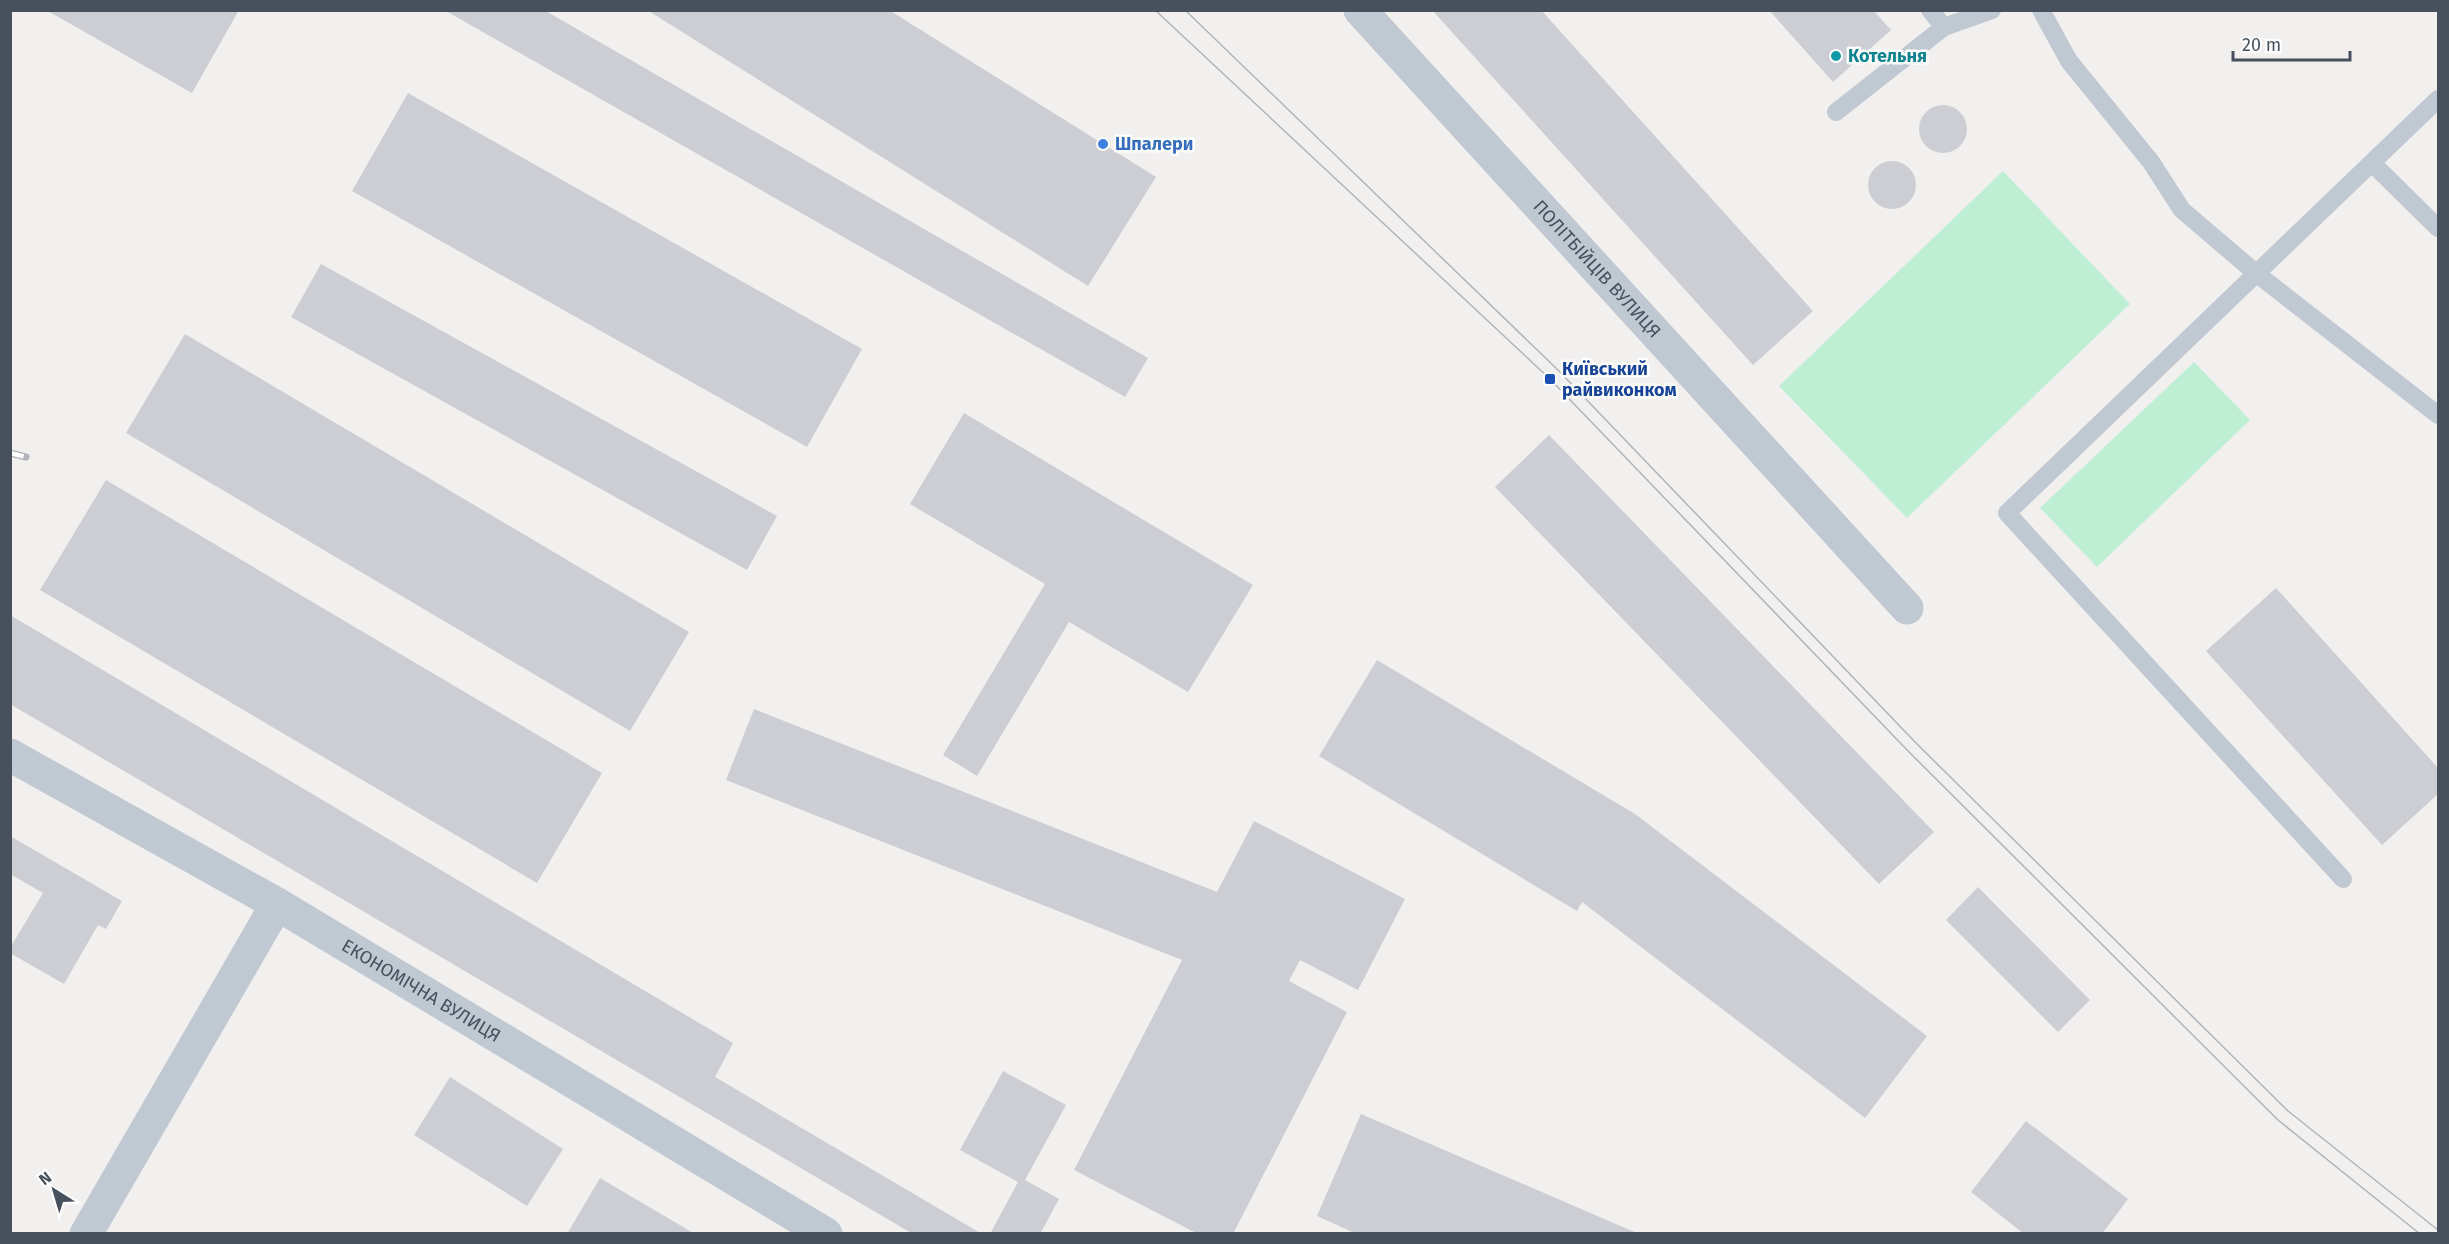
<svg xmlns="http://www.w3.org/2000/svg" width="2449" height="1244" font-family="'Fira Sans',sans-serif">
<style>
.pitch{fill:#beefd5}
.building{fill:#ccced4}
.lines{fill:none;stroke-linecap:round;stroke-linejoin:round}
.service{stroke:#c0c8d1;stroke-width:18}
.minor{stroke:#c0c8d1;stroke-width:33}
.tertiary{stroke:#c0c8d1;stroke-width:33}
.tram{stroke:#b1b4ba;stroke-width:1.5}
.rail-casing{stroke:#b1b4ba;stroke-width:7}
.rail{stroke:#fff;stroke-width:4.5;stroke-dasharray:14;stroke-linecap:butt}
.culture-dot{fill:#0f9aa8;stroke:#fff;stroke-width:2}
.shop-dot{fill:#3f7fe0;stroke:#fff;stroke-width:2}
.transit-dot{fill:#1a4fb4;stroke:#fff;stroke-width:2}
.labels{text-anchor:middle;stroke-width:5;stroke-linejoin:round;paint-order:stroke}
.culture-label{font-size:18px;font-weight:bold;fill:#0d838f;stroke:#fff;text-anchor:start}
.shop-label{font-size:18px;font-weight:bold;fill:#366cbe;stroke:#fff;text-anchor:start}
.street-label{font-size:18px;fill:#47515d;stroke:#fff}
.transit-label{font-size:18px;font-weight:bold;fill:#164399;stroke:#fff;text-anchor:start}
</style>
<rect width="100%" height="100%" fill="#f2efef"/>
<path class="pitch" d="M2003,171L2130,304L1907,518L1779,386Z
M2194,362L2250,420L2097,567L2040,508Z"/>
<path class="building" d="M46,10H239L192,93Z
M444,10H544L1148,358L1125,397Z
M647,10H889L1156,177L1088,286Z
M1432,10H1541L1813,311L1753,365Z
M1769,10H1873L1891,30L1833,82Z
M408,93L862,349L807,447L352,191Z
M1919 129a24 24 0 1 1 48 0a24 24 0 1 1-48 0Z
M1868 185a24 24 0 1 1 48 0a24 24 0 1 1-48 0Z
M321,264L777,516L747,570L291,317Z
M185,334L689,632L630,731L126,433Z
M964,413L1253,585L1188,692L1069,622L977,776L943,755L1045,584L910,504Z
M1549,435L1934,832L1879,884L1495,487Z
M106,480L602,773L537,883L40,590Z
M2276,588L2438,768V794L2382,845L2206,651Z
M10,615L733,1043L715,1077L982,1234H913L10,704Z
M1377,660L1635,814L1927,1036L1865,1118L1582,902L1577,911L1319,756Z
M754,709L1217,892L1254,821L1405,899L1358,990L1300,960L1289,981L1347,1012L1233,1234H1198L1074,1170L1182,960L726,780Z
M10,836L122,901L106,929L98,925L64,984L10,953V948L43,893L10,874Z
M1978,887L2090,1000L2058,1032L1946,920Z
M1003,1071L1066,1105L1025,1180L1059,1199L1040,1234H990L1018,1182L960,1150Z
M450,1077L563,1149L527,1206L414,1135Z
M1361,1114L1639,1234H1357L1317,1216Z
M2026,1121L2128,1199L2102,1234H2024L1971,1192Z
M600,1178L695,1234H567Z"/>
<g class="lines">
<path class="service" d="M1930,10L1944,27
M2041,10L2069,61L2151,162L2182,210L2257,274L2438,415
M1836,112L1944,27L1992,10
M2372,163L2438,228
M2343,879L2007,513L2438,99"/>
<g class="minor">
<path id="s1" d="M1360,10L1907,608"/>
<path d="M86,1234L277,904"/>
</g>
<path class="tertiary" id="s2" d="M10,755L277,904L826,1234"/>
<path class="tram" d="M1155,10L1550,379L1910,753L2278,1120L2420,1234
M1185,10L1558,370L1917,744L2288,1111L2438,1230"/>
<defs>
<path id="rail" d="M10,453L26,457"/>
</defs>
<use href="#rail" class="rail-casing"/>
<use href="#rail" class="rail"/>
</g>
<circle class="culture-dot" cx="1836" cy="56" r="6"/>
<circle class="shop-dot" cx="1103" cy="144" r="6"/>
<rect class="transit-dot" x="1544" y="373" width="12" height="12" rx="3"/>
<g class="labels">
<g class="culture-label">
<text x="1848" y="62">Котельня</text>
</g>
<g class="shop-label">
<text x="1115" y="150">Шпалери</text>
</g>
<g class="street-label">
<text dy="6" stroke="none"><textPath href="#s1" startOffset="351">ПОЛІТБІЙЦІВ ВУЛИЦЯ</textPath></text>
<text dy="6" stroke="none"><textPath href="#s2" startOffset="474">ЕКОНОМІЧНА ВУЛИЦЯ</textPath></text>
</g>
<g class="transit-label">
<text x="1562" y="375">Київський<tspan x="1562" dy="21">райвиконком</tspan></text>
</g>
</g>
<rect width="2449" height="1244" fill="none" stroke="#47515d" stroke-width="24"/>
<g transform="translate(54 1190) rotate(323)" stroke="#ffffff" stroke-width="4.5" paint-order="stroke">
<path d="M0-4.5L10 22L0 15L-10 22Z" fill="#47515d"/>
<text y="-9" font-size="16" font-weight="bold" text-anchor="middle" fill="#47515d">N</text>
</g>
<path d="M2233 51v9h117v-9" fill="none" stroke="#47515d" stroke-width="3"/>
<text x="2242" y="51" font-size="18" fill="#47515d" stroke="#ffffff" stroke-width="4.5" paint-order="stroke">20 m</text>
</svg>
